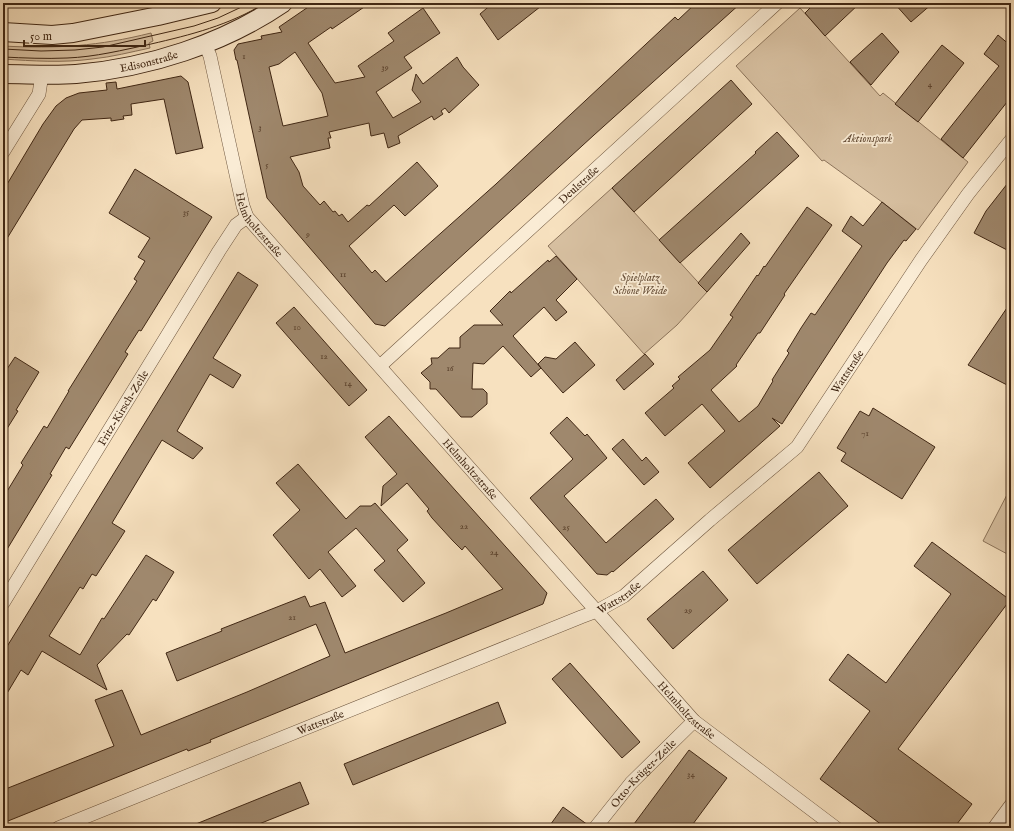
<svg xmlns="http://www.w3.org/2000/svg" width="1014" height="831" font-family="'IM FELL English',serif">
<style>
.green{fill:#d8c1a2;stroke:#8c745b}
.building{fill:#9f886d;stroke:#402714;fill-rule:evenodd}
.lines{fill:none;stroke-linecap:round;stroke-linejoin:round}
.street-casing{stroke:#6e563f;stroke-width:14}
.secondary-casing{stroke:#402714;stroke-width:20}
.street{stroke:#faecd5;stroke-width:13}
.secondary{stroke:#faecd5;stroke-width:18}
.tram{stroke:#402714;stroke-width:1}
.labels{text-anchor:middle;stroke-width:3.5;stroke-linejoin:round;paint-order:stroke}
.number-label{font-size:9px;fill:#583f2a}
.street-label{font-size:11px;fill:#402714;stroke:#faecd5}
.park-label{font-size:11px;font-style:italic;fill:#664e38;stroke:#faecd5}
</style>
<rect width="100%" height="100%" fill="#f7e1bf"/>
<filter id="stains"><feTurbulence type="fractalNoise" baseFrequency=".005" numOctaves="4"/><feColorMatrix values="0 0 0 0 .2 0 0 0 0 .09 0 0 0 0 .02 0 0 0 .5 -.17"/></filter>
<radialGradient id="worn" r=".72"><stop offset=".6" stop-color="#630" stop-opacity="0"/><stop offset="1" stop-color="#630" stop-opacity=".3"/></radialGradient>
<path class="green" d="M800,8L880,96L883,93L968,162L918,230L882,202L824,160L822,161L736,66Z
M151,33L153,41L149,43L150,48C131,52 112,57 92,59C63,63 33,61 3,59V46C57,49 99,46 151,33Z
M612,188L707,292L677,325L644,354L548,246Z
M1011,487V556L983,541Z"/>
<path class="building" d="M314,3H370L332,29L331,27L308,43L335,83L365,77L358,66L394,41L388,33L423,8L440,33L404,57L412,68L376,92L393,118L421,102L412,90L416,74L423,84L457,57L463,67L479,85L449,113L445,108L441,111L443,114L434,120L432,116L398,136L400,143L388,148L384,133L371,136L369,123L329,132L331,138H328L330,148L290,157L299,172L303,186L320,205L324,201L333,212L335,211L339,216L342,214L348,222L367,205L369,206L417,162L438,186L405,216L394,205L349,246L372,273L375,270L386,282L496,184L675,17L678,20L696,3H741L594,135L385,326L375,324L267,198L237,60H236L234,50L238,44L262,39L261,36L282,32L279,27ZM295,52L322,93L328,116L283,126L269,67L279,64Z
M493,3H545L498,40L480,14Z
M815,3H860L825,36L805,13Z
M894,3H933L911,22Z
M882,33L899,52L871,85L850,62Z
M998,35L1011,46V97L963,158L941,139L999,66L984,54Z
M942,45L964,63L918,122L895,104Z
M181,76L188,82L203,148L176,154L164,99L131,104L132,115L123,116L124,119L111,121V118L82,120L74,129L3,245V191L43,124L56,106L66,98L79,93L107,90L106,83L116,82L117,89Z
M731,80L752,104L634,212L612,188Z
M777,132L799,156L680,263L659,240L756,153L755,152Z
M135,169L212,217L141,331L139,330L125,352L128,354L69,449L66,447L50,474L52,475L3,556V498L23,465L21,463L44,426L47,428L69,391H68L137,281L134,279L145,261L138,257L150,238L109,213Z
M1011,179V252L974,233L986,211Z
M882,202L916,229L906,241L904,240L887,263L782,424L772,418L780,426L710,488L688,463L725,431L702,404L665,436L645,413L674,388L672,386L680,379L678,377L710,350L733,317L730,315L757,275L758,276L764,266L765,267L807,207L832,225L784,294L785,295L760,333H758L736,365L737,366L711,390L739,422L758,406L773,381L772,380L789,353L787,351L801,328L811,313L815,315L862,246L842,231L851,216L863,226Z
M741,233L750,243L707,292L698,283Z
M556,256L577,279L556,300L567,312L556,321L544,307L513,336L541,368L538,364L545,357L556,359L575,342L595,365L563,393L541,368L531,377L503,346L484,364L473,363L472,389H483L487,393V404L472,417H461L436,389H430V382L421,373L432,364L431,358H438L449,348H460V337L474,325H503L490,311L510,291L511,293L548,260L549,262Z
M238,272L258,285L213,358L241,375L233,388L210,374L177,431L203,448L193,459L162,440L112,523L125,531L96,576L92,574L83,589L80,587L49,636L80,655L102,618L104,619L146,555L174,572L156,601L153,599L129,635L127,634L97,665L107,690L42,651L28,675L21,670L3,700V653Z
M1011,302V387L968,365Z
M294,307L367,390L349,406L276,323Z
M645,354L654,364L624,390L616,380Z
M15,357L39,372L16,410L18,411L3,435V375Z
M873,408L935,447L902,499L841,461L846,453L837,448L860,411L869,416Z
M389,416L547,593L543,604L210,740L211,742L188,751L187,749L3,823V790L114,746L95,700L122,690L141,735L247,692L330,656L316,624L177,681L166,653L222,631L221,629L305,596L310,607L325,602L345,653L446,613L503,589L465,546L462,550L453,541L432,518L427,511L429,509L407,483L381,506L383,486L397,474L365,437Z
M567,417L585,436L587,434L607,458L564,496L606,543L656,499L674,519L613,572L612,571L607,575L597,574L530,498L573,459L550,433Z
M623,439L642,461L646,457L659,472L644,485L612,449Z
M298,464L346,519L360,506H371L375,503L408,540L397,550L425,583L403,602L374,570L385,561L356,528L328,552L356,586L342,597L320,569L309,579L273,535L300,510L276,483Z
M819,472L848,506L757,584L728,550Z
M932,542L1010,600L898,749L972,804L954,828H886L820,779L870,711L829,680L848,654L886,683L951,594L914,566Z
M703,571L728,600L673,649L647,619Z
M570,663L640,742L622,758L552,679Z
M498,702L506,723L353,785L344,764Z
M689,750L727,778L690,828H631Z
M300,782L309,804L249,828H186Z
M563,807L588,825L587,828H548Z"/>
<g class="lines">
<defs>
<g id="street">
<path id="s1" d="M205,44L210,56L243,206L247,217L694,721L836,828"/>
<path d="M3,152L39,94L42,74"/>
<path id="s2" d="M380,366L777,3"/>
<path id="s3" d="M3,603L219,251L236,225L247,217"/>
<path id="s4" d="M58,828L581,617L597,611L624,596L710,520L797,447L921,260L968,194L1011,140"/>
<path id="s5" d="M595,828L631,783L694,721"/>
<path d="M994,828L1011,805"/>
</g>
<g id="secondary">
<path d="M3,32L52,35L73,33L158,16L212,3"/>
<path id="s6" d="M3,74C27,74 52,76 76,74C148,68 223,44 283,3"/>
</g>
</defs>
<use href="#street" class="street-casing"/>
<use href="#secondary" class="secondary-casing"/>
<use href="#street" class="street"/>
<use href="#secondary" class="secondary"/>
<path class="tram" d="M3,49L41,51L75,50L103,47L194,26L218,18L250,3
M3,57C24,58 46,59 67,58C95,57 123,50 151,44C190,35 230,25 265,3"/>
</g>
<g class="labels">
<g class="number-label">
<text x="244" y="59">1</text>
<text x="385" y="70">39</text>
<text x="930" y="87">4</text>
<text x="260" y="130">3</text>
<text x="267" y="168">5</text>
<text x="186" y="215">35</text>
<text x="308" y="237">9</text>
<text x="343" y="277">11</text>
<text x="297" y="330">10</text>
<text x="324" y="359">12</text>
<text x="450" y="371">16</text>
<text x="348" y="386">14</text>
<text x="865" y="436">71</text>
<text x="464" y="529">22</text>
<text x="566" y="530">25</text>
<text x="494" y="555">24</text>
<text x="688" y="613">29</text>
<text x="292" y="620">21</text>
<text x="691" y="777">34</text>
</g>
<g class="street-label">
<text dy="4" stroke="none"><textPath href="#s6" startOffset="147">Edisonstraße</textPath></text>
<text dy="4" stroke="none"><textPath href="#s2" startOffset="269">Deulstraße</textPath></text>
<text dy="4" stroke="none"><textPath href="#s1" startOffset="191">Helmholtzstraße</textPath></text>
<text dy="4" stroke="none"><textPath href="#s4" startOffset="931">Wattstraße</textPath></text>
<text dy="4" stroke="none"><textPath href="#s3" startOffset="229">Fritz-Kirsch-Zeile</textPath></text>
<text dy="4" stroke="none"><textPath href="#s1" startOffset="515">Helmholtzstraße</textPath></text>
<text dy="4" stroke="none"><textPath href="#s4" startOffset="607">Wattstraße</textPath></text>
<text dy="4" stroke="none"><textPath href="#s1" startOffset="839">Helmholtzstraße</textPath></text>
<text dy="4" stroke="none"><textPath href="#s4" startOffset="283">Wattstraße</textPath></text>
<text dy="4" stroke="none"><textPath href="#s5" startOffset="73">Otto-Krüger-Zeile</textPath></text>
</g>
<g class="park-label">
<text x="868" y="142">Aktionspark</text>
<text x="640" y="281">Spielplatz<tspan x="640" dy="13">Schöne Weide</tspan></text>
</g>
</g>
<rect width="1014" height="831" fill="none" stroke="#f7e1bf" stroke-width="16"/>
<rect x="4" y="4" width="1006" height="823" fill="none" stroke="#402714" stroke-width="2"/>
<rect x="8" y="8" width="998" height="815" fill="none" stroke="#402714"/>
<path d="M24 40v6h121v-6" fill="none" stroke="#402714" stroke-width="2"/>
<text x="30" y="40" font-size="12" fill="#402714" stroke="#faecd5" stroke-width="3" paint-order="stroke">50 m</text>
<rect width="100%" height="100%" filter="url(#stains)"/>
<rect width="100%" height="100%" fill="url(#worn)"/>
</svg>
